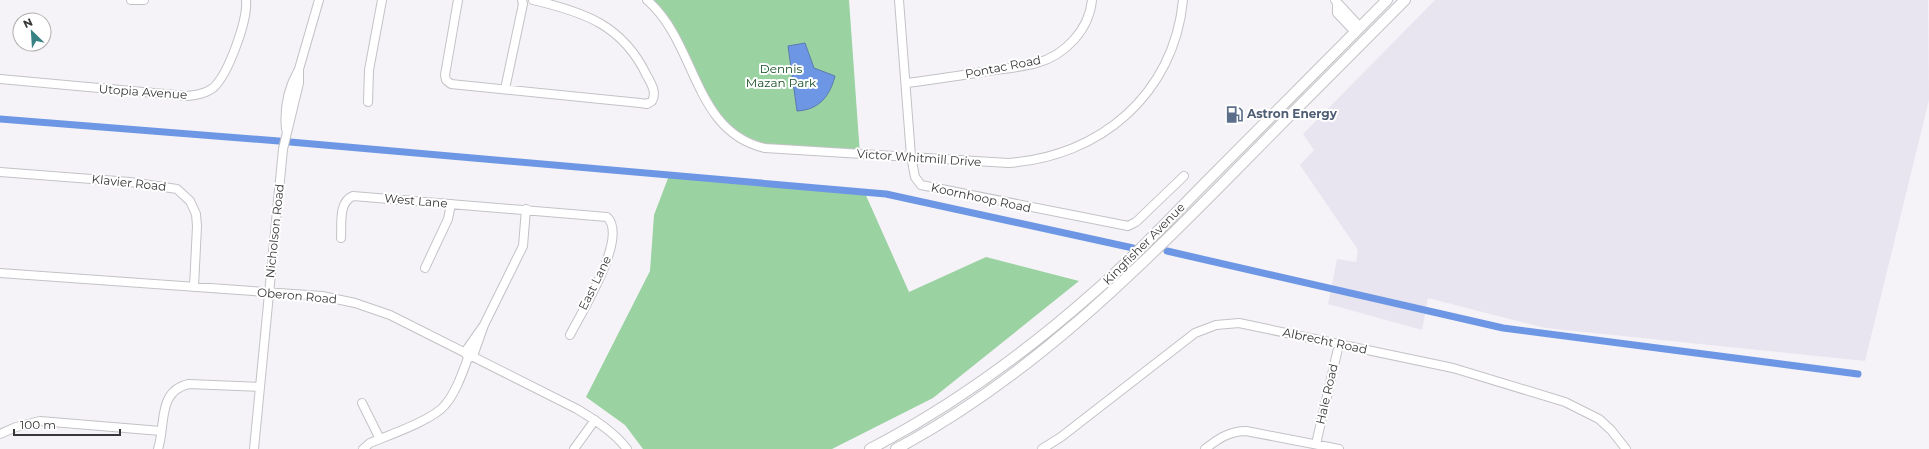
<svg xmlns="http://www.w3.org/2000/svg" width="1929" height="449" font-family="Montserrat,sans-serif">
<style>
.built{fill:#e9e5f0}
.green{fill:#9ad2a2}
.water{fill:#6d97e4;stroke:#5d7ab0}
.lines{fill:none;stroke-linecap:round;stroke-linejoin:round}
.canal{stroke:#6d97e4;stroke-width:7}
.minor-casing{stroke:#c3c2c6;stroke-width:10}
.tertiary-casing{stroke:#c3c2c6;stroke-width:12}
.minor{stroke:#fff;stroke-width:8}
.tertiary{stroke:#fff;stroke-width:10}
.labels{text-anchor:middle;stroke-width:4;stroke-linejoin:round;paint-order:stroke}
.street-label{font-size:12px;fill:#373738;stroke:#fff}
.park-label{font-size:12px;fill:#175025;stroke:#fff}
.service-label{font-size:12px;font-weight:bold;fill:#4e5e75;stroke:#fff;text-anchor:start}
</style>
<rect width="100%" height="100%" fill="#f5f3f8"/>
<path class="built" d="M1435,0H1928L1929,100L1865,361L1545,328L1428,298L1422,330L1328,304L1337,259L1356,262L1358,250L1300,165L1314,150L1303,134Z"/>
<path class="green" d="M653,0H849L860,155L762,150L734,135L712,110L670,25Z
M670,173L864,191L909,292L986,257L1079,281L933,398L832,449H643L625,425L586,397L650,271L654,215Z"/>
<path class="water" d="M805,43L814,68L835,76C830,96 819,110 797,111L788,46Z"/>
<g class="lines">
<path class="canal" d="M0,119L279,141
M290,142L886,194L1133,248
M1167,251L1503,328L1858,374"/>
<defs>
<path id="minor" d="M131,0H144
M458,0L445,75L446,80L451,84L640,103L647,104L652,101C657,93 651,83 647,76C623,25 584,12 533,0
M647,0C697,43 693,132 765,148L1008,163C1100,157 1174,94 1183,0
M899,0L911,156L915,177L921,185L1128,226L1136,222L1184,176
M1335,0L1360,27
M1337,2V13L1355,32
M0,79L187,96C196,95 205,94 213,88C228,75 248,20 246,0
M906,83C932,80 957,76 982,72C1000,69 1019,68 1037,63C1065,55 1089,30 1092,0
M505,89L523,4L522,0
M368,102L369,70L382,0
M286,129C284,109 288,89 298,71
M0,172L130,182L177,189L190,201L196,214L197,226L194,287
M341,238C342,225 338,202 353,196L607,217C629,237 581,313 570,335
M425,268L448,219L451,204
M0,273L322,296L355,303L390,315L577,409C595,420 614,432 627,449
M469,358L473,356L484,325L523,246L526,209
M362,403L380,439
M0,434L16,427L40,421L161,431
M1316,444L1339,344
M158,449C166,425 157,391 189,384L260,387
M254,449L283,149L299,83V69L319,0
M363,449L370,443C389,435 433,420 445,405C456,392 462,374 468,358L465,352L484,325
M574,449L595,420
M1042,449L1061,437L1195,333L1216,325L1239,323L1453,368L1565,402L1599,419L1611,430L1626,449
M1205,449C1218,439 1229,431 1246,431L1339,449"/>
<path id="tertiary" d="M870,449C951,407 1025,353 1093,293C1135,257 1172,216 1211,177C1270,118 1328,59 1387,0
M896,449C1027,379 1133,275 1236,170C1292,113 1349,56 1405,0"/>
</defs>
<use href="#minor" class="minor-casing"/>
<use href="#tertiary" class="tertiary-casing"/>
<use href="#minor" class="minor"/>
<use href="#tertiary" class="tertiary"/>
</g>
<defs>
<symbol id="fuel-bare" viewBox="-9 -9 18 18"><path d="M-5.5-6h7V0h2V4h1.3V-2.5L3-4.5l.8-.8L6-3V5H2.5V1h-1V6h-7ZM-4.2-4.7v3.2H.2V-4.7Z" fill="#5c6f8a" stroke="#fff" stroke-width="2.5" paint-order="stroke"/></symbol>
</defs>
<g fill-rule="evenodd">
<use href="#fuel-bare" x="1222" y="102" width="25" height="25"/>
</g>
<g class="labels">
<g class="street-label">
<text transform="translate(1003 67) rotate(-11)" y="4">Pontac Road</text>
<text transform="translate(143 92) rotate(4)" y="4">Utopia Avenue</text>
<text transform="translate(919 158) rotate(4)" y="4">Victor Whitmill Drive</text>
<text transform="translate(129 183) rotate(6)" y="4">Klavier Road</text>
<text transform="translate(981 198) rotate(12)" y="4">Koornhoop Road</text>
<text transform="translate(416 201) rotate(5)" y="4">West Lane</text>
<text transform="translate(275 231) rotate(-84)" y="4">Nicholson Road</text>
<text transform="translate(1144 244) rotate(-45)" y="4">Kingfisher Avenue</text>
<text transform="translate(595 283) rotate(-64)" y="4">East Lane</text>
<text transform="translate(297 296) rotate(5)" y="4">Oberon Road</text>
<text transform="translate(1325 341) rotate(12)" y="4">Albrecht Road</text>
<text transform="translate(1327 394) rotate(-77)" y="4">Hale Road</text>
</g>
<g class="park-label">
<text x="781" y="73">Dennis<tspan x="781" dy="14">Mazan Park</tspan></text>
</g>
<g class="service-label">
<text x="1247" y="118">Astron Energy</text>
</g>
</g>
<g transform="translate(32 32) rotate(335)"><circle r="19" fill="#ffffff" stroke="#afafaf"/>
<path d="M0-3L7 15L0 10L-7 15Z" fill="#398284"/>
<text y="-6" font-size="11" font-weight="bold" text-anchor="middle" fill="#373738">N</text>
</g>
<path d="M14 429v6h106v-6" fill="none" stroke="#373738" stroke-width="2"/>
<text x="20" y="429" font-size="12" fill="#373738" stroke="#ffffff" stroke-width="3" paint-order="stroke">100 m</text>
</svg>
